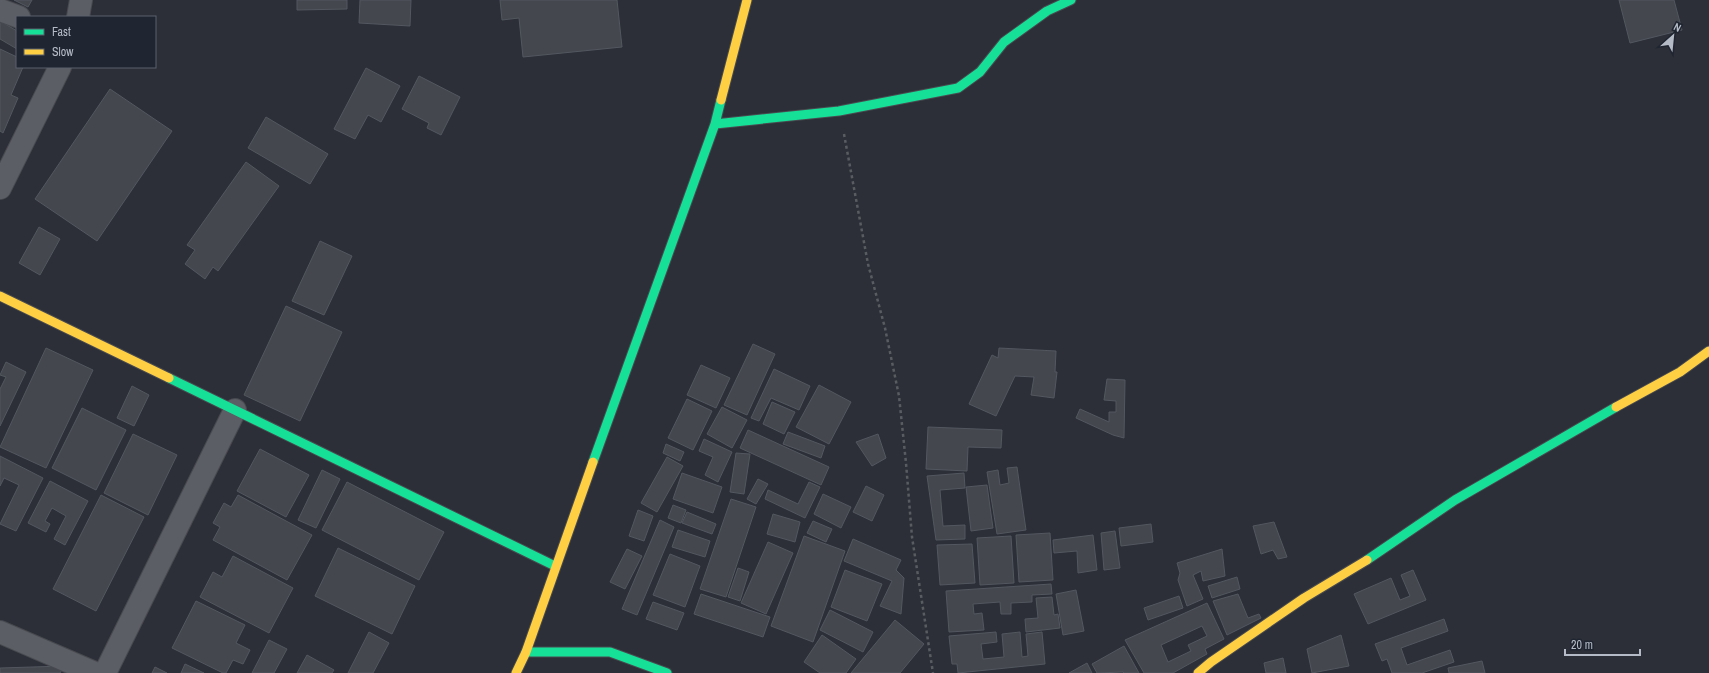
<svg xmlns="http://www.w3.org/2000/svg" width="1709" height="673" font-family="'Archivo Narrow',sans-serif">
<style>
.building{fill:#44474e;stroke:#53575f;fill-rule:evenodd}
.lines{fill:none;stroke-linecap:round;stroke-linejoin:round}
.street-casing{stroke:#484a50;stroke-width:24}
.fast-casing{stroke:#484a50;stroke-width:11}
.slow-casing{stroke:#484a50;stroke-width:11}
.path{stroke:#595d62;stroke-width:2.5;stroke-dasharray:3 3;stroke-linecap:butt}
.street{stroke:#5b5e65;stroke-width:22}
.fast{stroke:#16e098;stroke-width:9}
.slow{stroke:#ffcf43;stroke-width:9}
</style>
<rect width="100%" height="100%" fill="#2c2f37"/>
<path class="building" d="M14,0H32L28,7Z
M297,0H347V9L297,10Z
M360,0H411L410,26L359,23Z
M500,0H617L622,47L523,57L519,18L502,20Z
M1619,0H1674L1682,30L1630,43Z
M0,21L17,31V49L0,39Z
M0,49L17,57V67H23L11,95L18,98L3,133L0,131Z
M366,68L400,86L381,122L368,115L355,139L334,129Z
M419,76L460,97L441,135L427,128L429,123L402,109Z
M110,89L172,131L97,241L35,199Z
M266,117L328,154L310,184L248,148Z
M246,162L279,186L218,271L213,267L205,279L185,264L195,250L187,245Z
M39,227L60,239L40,275L19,263Z
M320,241L352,256L324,315L292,301Z
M286,306L342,332L300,421L244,395Z
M753,344L775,354L747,415L724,405Z
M46,348L93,370L46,468L0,447Z
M999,348L1056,351L1055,372H1057L1054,398L1031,395L1034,377L1015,376L996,416L969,404L992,355L998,358Z
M6,362L26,372L0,426V389L6,377L0,375Z
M701,365L730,378L716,408L687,395Z
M774,369L810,386L799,410L771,398L759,421L751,418Z
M1107,379L1125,380L1124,438L1113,435L1076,418L1080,409L1109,422V412H1116V401L1104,400Z
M819,385L851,402L829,444L796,427Z
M132,386L149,395L134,426L117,418Z
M687,399L712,411L693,450L668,438Z
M772,402L795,412L784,434L763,424Z
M722,407L747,420L732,448L707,434Z
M82,408L126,430L96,490L52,468Z
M928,427L1002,430L1001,448L968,447L967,471L926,469Z
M748,430L829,467L821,485L740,448Z
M788,432L825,446L821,458L783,444Z
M133,434L177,455L148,515L104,493Z
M878,434L886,458L872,466L856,442Z
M704,439L732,452L718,482L705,475L713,457L699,451Z
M666,444L684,452L680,461L663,453Z
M260,449L309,475L286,517L237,491Z
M736,453L750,454L744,494L730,492Z
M0,456L43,478L16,531L0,524L19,485L4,478L0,486Z
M667,457L683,466L657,512L641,503Z
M1017,467L1026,530L997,534L987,472L998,470L1000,485L1009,483L1007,468Z
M322,470L340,479L316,528L298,520Z
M682,473L722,487L713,513L673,499Z
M964,473L965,488L940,490L943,526L965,525V539L936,540L927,476Z
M758,479L768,484L756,504L747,499Z
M50,481L88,501L65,545L54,539L66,516L52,508L45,521L50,524L46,532L28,523Z
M347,482L444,532L419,580L322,530Z
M809,482L820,487L805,518L765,499L768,490L798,504Z
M987,485L993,528L971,531L966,487Z
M866,486L884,495L872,521L853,512Z
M823,494L851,507L841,528L814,514Z
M101,495L144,517L96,611L53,589Z
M238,495L312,535L287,580L213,540L220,527L213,523L224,503L231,507Z
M731,499L756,507L726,597L700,589Z
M673,505L686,510L681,523L668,518Z
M638,510L653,516L644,541L629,536Z
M687,512L716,524L712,534L682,523Z
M773,514L800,522L795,542L767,534Z
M660,520L674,527L637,615L622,609Z
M813,521L832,529L826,542L807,533Z
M1274,522L1287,557L1278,559L1273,550L1261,554L1253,526Z
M1151,524L1153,542L1121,546L1119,528Z
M678,530L710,541L705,557L672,547Z
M1115,531L1120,568L1104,570L1101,533Z
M1050,533L1053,580L1019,582L1016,535Z
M1093,535L1097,570L1078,573L1077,551L1054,553L1053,540Z
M804,536L845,551L813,642L771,626Z
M1011,536L1014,583L980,585L977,538Z
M853,539L901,560L896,570L904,578L901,614L880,606L892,581L844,561Z
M768,542L793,553L766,614L741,603Z
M972,544L975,583L940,585L937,545Z
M338,548L415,586L392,634L315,596Z
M627,549L642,556L625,589L610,582Z
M1222,549L1225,576L1203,581L1201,571L1193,575L1203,599L1187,606L1178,580L1180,573L1177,563Z
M670,554L700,566L685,607L653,595Z
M233,556L293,588L269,633L200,597L213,572L222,577Z
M738,568L749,572L740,601L728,597Z
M845,570L882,584L867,621L831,607Z
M1413,570L1426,600L1368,624L1354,594L1391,578L1400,600L1410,596L1401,575Z
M1237,577L1240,589L1212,598L1208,586Z
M1051,584L1052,594L1032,595V602L1011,603V614H1001L1000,602L973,604L974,614L982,613L984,630L949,632L946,591Z
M1076,590L1084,631L1063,635L1056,594Z
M701,594L770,617L763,637L694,614Z
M1238,594L1248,618L1259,614L1261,618L1227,635L1213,601Z
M1179,596L1183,608L1148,620L1144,608Z
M1052,597L1054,615L1058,614L1060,628L1026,632L1025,619L1038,618L1036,598Z
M196,601L245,625L236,643L250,650L243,664L233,660L226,673H223L172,648Z
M653,602L684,613L677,630L646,619Z
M1207,603L1224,639L1205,649L1207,654L1173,673H1144L1125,640ZM1202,626L1207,636L1188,645L1191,651L1168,662L1161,645Z
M830,610L873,632L863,652L820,630Z
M1444,619L1448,631L1401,648L1407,665L1450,650L1454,662L1422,673H1392L1387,659L1382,661L1375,644Z
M895,620L924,644L900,673H851Z
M369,632L389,643L373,673H348Z
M996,632L997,642L981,644L983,659L1004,657L1002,634L1020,632L1022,657L1028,656L1026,634L1042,632L1045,664L958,673L957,664H952L949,636Z
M822,635L856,659L846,673H820L804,662Z
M1341,635L1349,666L1312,673L1307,649Z
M269,640L287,649L274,673H252Z
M1124,646L1139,673H1124L1123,672L1097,673L1092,664Z
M307,655L334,670L332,673H297Z
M1283,658L1286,673H1266L1264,663Z
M1482,661L1485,673H1449L1448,668Z
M1087,663L1092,673H1069Z
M185,664L204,673H181Z
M64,666L60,673H0V668Z
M155,667L167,673H152Z"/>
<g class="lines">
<defs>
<path id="street" d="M0,10L19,17
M78,17L81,0
M0,188L60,67
M0,632L95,673
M105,673L235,410"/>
<path id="fast" d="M715,124L839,111L958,88L980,72L1004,42L1047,11L1071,0
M169,378L555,566
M593,462L715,124L721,100
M1367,560L1455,500L1616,407
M526,652H610L667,673"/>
<path id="slow" d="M721,100L747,0
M0,296L169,378
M1616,407L1680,372L1709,351
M516,673L526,652L593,462
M1198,673L1211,662L1304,598L1367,560"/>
</defs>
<use href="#street" class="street-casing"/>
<use href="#fast" class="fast-casing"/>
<use href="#slow" class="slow-casing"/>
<path class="path" d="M844,134L868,264L885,328L899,396L906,463L912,537L933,673"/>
<use href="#street" class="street"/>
<use href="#fast" class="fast"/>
<use href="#slow" class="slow"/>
</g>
<rect x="16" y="16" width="140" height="52" fill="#1f2531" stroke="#5b616d"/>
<rect x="24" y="29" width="20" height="6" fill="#16e098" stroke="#5b616d"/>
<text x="52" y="36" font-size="12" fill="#b6bcc7">Fast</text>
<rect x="24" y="49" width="20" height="6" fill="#ffcf43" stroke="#5b616d"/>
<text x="52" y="56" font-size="12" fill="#b6bcc7">Slow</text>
<g transform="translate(1673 36) rotate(27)" stroke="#1f2531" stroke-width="3" paint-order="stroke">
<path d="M0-3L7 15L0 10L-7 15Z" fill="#b6bcc7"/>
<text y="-6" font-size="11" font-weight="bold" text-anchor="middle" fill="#b6bcc7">N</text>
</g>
<path d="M1565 649v6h75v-6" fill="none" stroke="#b6bcc7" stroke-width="2"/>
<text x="1571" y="649" font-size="12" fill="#b6bcc7" stroke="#1f2531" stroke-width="3" paint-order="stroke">20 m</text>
</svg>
